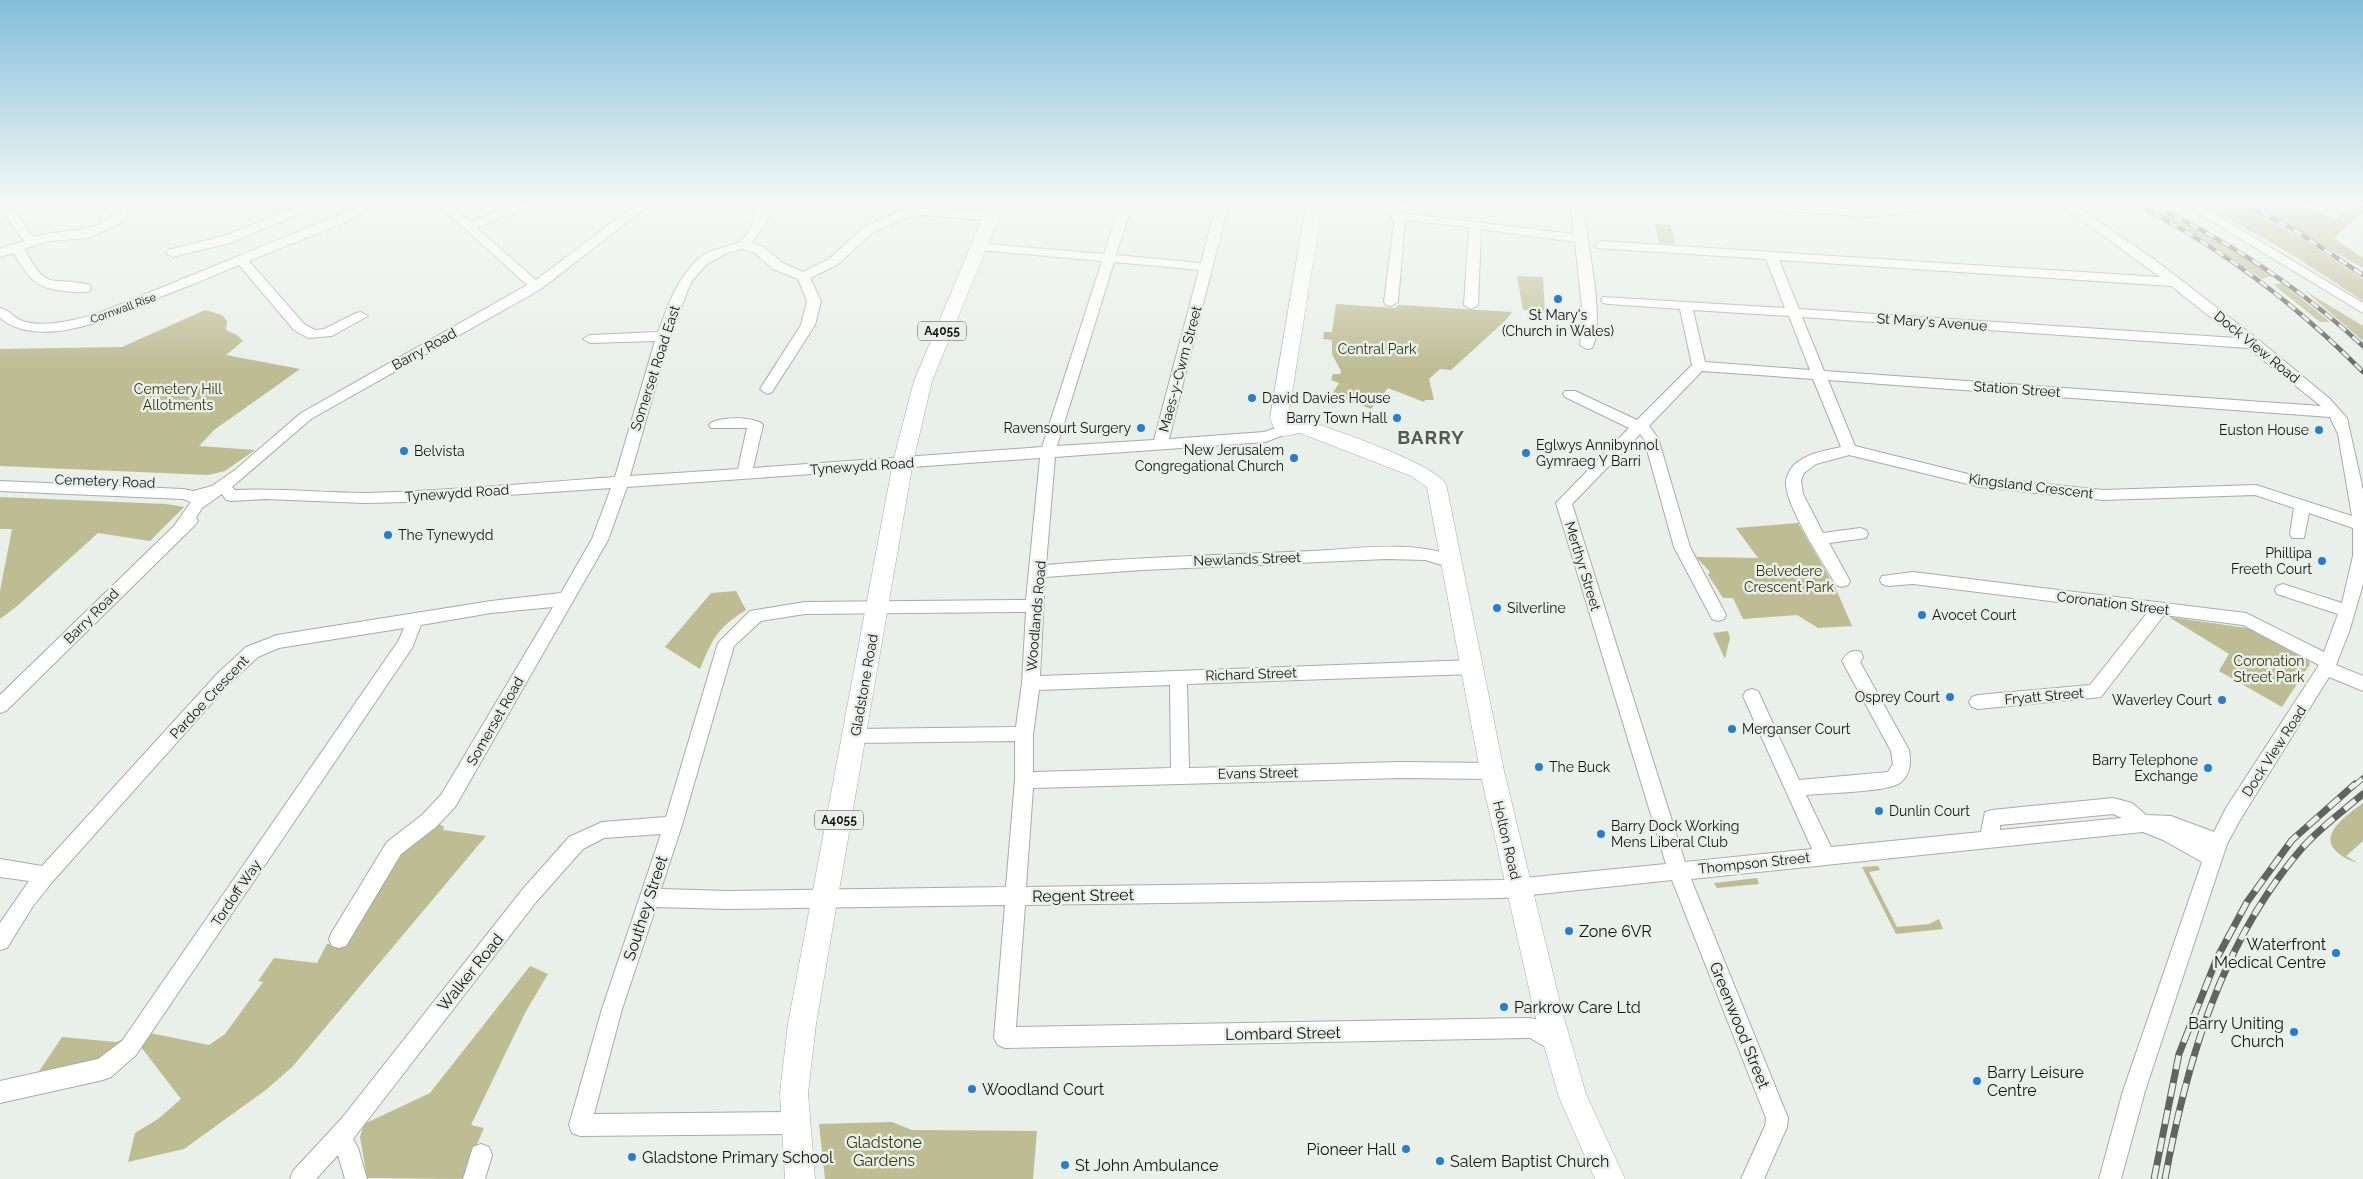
<svg xmlns="http://www.w3.org/2000/svg" width="2363" height="1179" font-family="Raleway,sans-serif">
<style>
.green{fill:#bebc93}
.lines{fill:none;stroke-linecap:round;stroke-linejoin:round}
.minor-casing{stroke:#a6aca7;stroke-width:2}
.major-casing{stroke:#a6aca7;stroke-width:1}
.minor{fill:#fff;fill-rule:evenodd}
.major{fill:#fff;fill-rule:evenodd}
.rail-far2-casing{stroke:#616461;stroke-width:4.5}
.rail-far1-casing{stroke:#616461;stroke-width:5.5}
.rail-casing{stroke:#616461;stroke-width:7}
.rail-far2{stroke:#e9efe9;stroke-width:3;stroke-dasharray:9;stroke-linecap:butt}
.rail-far1{stroke:#e9efe9;stroke-width:4;stroke-dasharray:11;stroke-linecap:butt}
.rail{stroke:#e9efe9;stroke-width:5;stroke-dasharray:14;stroke-linecap:butt}
.poi-dot{fill:#267ecc;stroke:#e9efe9;stroke-width:2}
.labels{text-anchor:middle;stroke-width:5;stroke-linejoin:round;paint-order:stroke}
.far-street-label{font-size:11px;fill:#131513;stroke:#e9efe9}
.shield{fill:#e9efe9;stroke:#535653;stroke-width:1}
.shield-label{font-size:12px;font-weight:bold;fill:#131513}
.poi-label{font-size:14px;fill:#131513;stroke:#e9efe9;text-anchor:start}
.street-label{font-size:14px;fill:#131513;stroke:#e9efe9}
.park-label{font-size:14px;fill:#39360d;stroke:#e9efe9}
.near-street-label{font-size:16px;fill:#131513;stroke:#e9efe9}
.near-poi-label{font-size:16px;fill:#131513;stroke:#e9efe9;text-anchor:start}
.near-park-label{font-size:16px;fill:#39360d;stroke:#e9efe9}
.district-label{font-size:19px;font-weight:bold;letter-spacing:1px;fill:#545954;stroke:#e9efe9}
</style>
<rect width="100%" height="100%" fill="#e9efe9"/>
<path class="green" d="M907,205H983L981,209L972,212Z
M2142,205H2148L2203,232L2275,275L2262,279L2208,242Z
M2204,205H2239L2243,207L2298,236L2363,279V301L2293,255Z
M2250,205H2300L2336,219L2350,205H2363V212L2334,238L2363,258V268Z
M1655,224L1671,225L1675,244L1659,243Z
M1517,276L1543,277L1545,312L1523,310Z
M2282,283L2330,322H2320L2274,285Z
M2304,290L2363,326V341Z
M1336,304L1395,308L1399,305L1512,312L1506,320L1451,370L1440,369L1429,379L1434,400H1425L1424,402L1388,388L1371,409L1332,394L1339,383L1331,380L1333,374H1340L1341,371L1332,354V340L1323,339L1324,332H1332Z
M205,310L222,315L227,321L226,330L237,335L243,341L226,355L300,369L214,430L199,446L255,450L225,471L208,475L0,466V349L122,347Z
M0,497L166,504L184,507L150,541L98,533L16,607L0,619V591L12,529H0Z
M1798,523L1836,589L1852,626L1818,628L1797,615L1743,619L1733,598H1723L1708,575L1710,572L1696,557L1758,558L1736,528Z
M736,591L746,610C717,628 713,638 700,669L665,647L711,593Z
M2169,617L2247,628L2308,660L2310,664L2282,707L2219,671L2229,654Z
M1728,631L1730,638L1725,659L1713,633Z
M2363,803V841L2346,856L2358,863C2348,860 2342,857 2335,850C2319,833 2350,813 2363,803Z
M435,821L444,827L443,830L486,836L293,1066L267,1089L184,1149L128,1162L135,1133L158,1119L181,1099L141,1047L150,1033L209,1045L225,1034L263,982L258,981L274,958L317,963L327,944L341,945L386,865Z
M1878,866L1880,870L1869,872L1897,927L1929,924L1939,919L1943,929L1896,934L1862,867Z
M1757,878L1759,884L1717,888L1714,883Z
M530,966L548,974L525,1013L471,1125L484,1128L462,1179L367,1178L360,1137L364,1124L430,1093Z
M62,1037L116,1042L124,1039L98,1060L38,1073Z
M892,1122L912,1130L1037,1131L1033,1179H825L819,1124Z"/>
<g class="lines">
<defs>
<path id="minor" d="M121,205H133L121,223L88,238L48,241L24,249C49,294 50,275 90,285L91,288L90,291C82,293 73,292 65,291C36,289 27,277 14,253L0,257V249L24,241L5,214L7,211H15L29,232L35,237C67,226 98,239 121,205Z
M303,205H320L230,243L172,257L166,253L168,250L221,237Z
M359,205H374L350,220L249,261L304,324L315,330L324,329L356,313L361,312L368,316L332,336L308,338L294,330L239,265C213,276 187,287 160,297C117,315 43,352 0,318V308C8,310 13,316 20,320C42,329 72,320 94,315L342,214Z
M439,205H452L471,222L513,205H530L477,228L536,280L635,205H649L541,289L311,419L232,487L235,490C280,488 324,493 368,493C450,491 533,483 615,477L655,341L590,343L583,339L590,335L658,332C669,304 675,283 696,261C709,247 728,249 739,242C750,234 756,218 758,205H770L768,220L751,243L763,247L783,263L803,272L829,259L864,227L895,213L923,207L991,213L997,217L991,221L923,215L903,219L872,233L837,265L810,278L821,301L815,325L772,392L767,394L760,389L801,325L807,301L798,279L773,269L755,253L743,249L727,253L707,264L691,282L670,336L630,476L738,469L747,428H711L709,425C714,416 757,416 763,425L753,468L1042,447L1102,261L979,250L973,246L975,243L1104,254L1120,205H1132L1116,255L1201,263L1216,205H1228L1169,439L1264,432L1284,425L1291,430L1289,433L1265,442L1055,457L1046,565C1134,557 1223,555 1312,551C1361,549 1412,539 1459,558L1461,562L1459,566L1453,568L1425,560L1386,559L1142,570L1045,577L1040,676L1472,660L1478,662L1481,667L1478,672L1472,674L1187,684L1189,768L1401,762L1492,763L1498,766L1501,771L1498,776L1492,779L1401,778L1033,788L1026,887L1503,880L1666,864L1556,503L1629,428L1565,397L1563,394L1565,391H1575L1637,420L1692,365L1680,309L1608,304L1603,303L1601,300L1603,297L1785,308L1766,259L1597,248L1595,245L1601,241L2160,277L2061,205H2075L2159,263L2260,341L2330,399L2347,418L2363,490V584L2349,632L2336,665L2363,676V691L2329,677L2240,820L2227,844L2145,1091L2121,1179H2099L2123,1091L2202,862L2163,840L2143,832L1691,879L1788,1118L1787,1127L1764,1179H1741L1765,1126L1766,1118L1672,880L1503,898L1025,905L1016,1027L1530,1018C1545,1021 1560,1029 1567,1043L1563,1050L1556,1053L1530,1038L1005,1048L998,1045L994,1038L1005,905L728,909L656,907L622,1009L594,1114L795,1112L803,1115L806,1123L803,1131L795,1134L580,1136L572,1133L569,1125L602,1009L661,834L604,838L583,849L536,902L353,1139L358,1148L367,1179H345L338,1155L316,1179H290L293,1171L342,1118L522,890L569,837L602,822L666,817L718,643L750,611L805,602L1026,600L1040,458L627,487L608,540L455,807L436,827L401,854L346,946L339,948L332,946L329,939L332,932L387,842L422,815L441,795L553,607L491,613L421,625L412,648L136,1055L111,1077L103,1080L0,1103V1081L98,1059L122,1041L399,640L404,628L279,648L258,657L229,684L53,881L33,906L7,948L0,950V923L29,881L0,877V859L42,866L217,674L246,647L277,635L491,601L561,593L592,539L611,488L406,502L365,503L265,499L231,501L226,500L222,494L202,508L196,518L198,521L195,525L6,711L0,713V695L174,526L191,502L183,499L0,491V481L183,489L193,491L212,486L235,470L301,413L527,285ZM1779,260L2171,286L2237,338L1799,309ZM1114,262L1199,270L1154,440L1057,446ZM1693,310L1789,316L1810,370L1705,362ZM1802,317L2248,348L2321,406L1824,371ZM1702,371L1813,379L1841,447C1824,451 1807,453 1794,465C1790,469 1786,477 1786,482C1785,506 1823,562 1836,585L1842,587L1848,585L1850,581L1829,543L1866,538L1868,534L1866,530L1860,528L1823,533L1803,494L1801,480L1804,473L1816,464L1849,455L1980,487L2103,500L2255,495L2294,508L2290,534L2292,538H2304L2309,513L2353,528V556L2342,603L2283,584L2277,586L2275,590L2277,594L2338,614L2324,652L2246,613L1913,572L1882,576L1880,580L1882,584L1888,586L1913,584L2147,613L2090,685L1978,695L1972,697L1969,702L1972,707L1978,709L2101,697L2164,615L2243,625L2319,665L2226,808L2214,832L2171,816L2146,815L2132,803L2113,798L1992,810L1985,812L1981,832L1831,847L1806,795C1824,793 1888,792 1900,783C1911,774 1911,762 1909,750L1860,662L1863,657L1861,652C1852,649 1847,653 1842,661L1891,751L1893,764L1888,772L1799,780L1758,691L1752,689L1746,691L1743,696L1812,849L1685,862L1572,504L1640,434L1644,439L1674,547L1712,619L1718,621L1724,619L1726,615L1690,547L1658,438L1649,426ZM1828,380L2330,417L2338,434L2352,516L2256,485L2103,490L1980,477L1855,446ZM1026,612L1022,683L1016,727L855,729L849,731L846,736L849,741L855,743L1015,741V780L1006,887L728,891L661,889L682,825L734,646L761,621L805,614ZM1170,685L1171,768L1033,772V734L1039,690ZM2113,814L2122,818L2000,830V825Z
M1389,205H1399L1402,213L1574,234L1570,205H1582C1586,234 1606,325 1592,348L1587,349L1580,345L1583,317L1575,242L1481,229L1478,305L1471,309L1464,305L1469,227L1405,220L1398,302L1391,306L1386,305L1384,302L1394,224Z
M1756,205H1814L1872,209L1899,205H1929L1923,209L1872,217L1762,209Z
M2185,205H2200L2363,303V313Z
M481,1144L489,1147L492,1155L485,1179H463L473,1147Z"/>
<path id="major" d="M988,205H1004L932,381L913,462L816,1024L808,1093L815,1179H785L780,1093L788,1024L893,462L914,381Z
M1306,205H1322L1288,418L1290,422L1301,420L1308,421C1335,430 1433,463 1446,484L1504,771L1562,1011L1586,1094L1625,1179H1595L1559,1097L1534,1011L1480,771L1427,487L1411,476L1300,433L1284,436L1277,435L1270,418Z"/>
</defs>
<use href="#minor" class="minor-casing"/>
<use href="#major" class="major-casing"/>
<use href="#minor" class="minor"/>
<use href="#major" class="major"/>
<defs>
<path id="rail-far2" d="M2138,205C2223,249 2296,304 2363,372
M2246,205L2293,229L2363,275
M2158,208C2234,244 2301,289 2363,346"/>
<path id="rail-far1" d="M2354,786L2363,778"/>
<path id="rail" d="M2154,1179L2179,1054L2217,958L2247,902L2292,840L2355,784
M2165,1179C2187,1060 2222,940 2303,847C2321,827 2343,811 2363,794"/>
</defs>
<use href="#rail-far2" class="rail-far2-casing"/>
<use href="#rail-far1" class="rail-far1-casing"/>
<use href="#rail" class="rail-casing"/>
<use href="#rail-far2" class="rail-far2"/>
<use href="#rail-far1" class="rail-far1"/>
<use href="#rail" class="rail"/>
</g>
<linearGradient id="sky" x2="0" y2="1"><stop stop-color="#83beda"/><stop offset="0.55" stop-color="#f5f8f5"/><stop offset="1" stop-color="#f5f8f5" stop-opacity="0"/></linearGradient>
<rect width="2363" height="370" fill="url(#sky)"/>
<g class="poi-dot">
<circle cx="1558" cy="299" r="5"/>
<circle cx="1252" cy="398" r="5"/>
<circle cx="1397" cy="418" r="5"/>
<circle cx="1141" cy="428" r="5"/>
<circle cx="2319" cy="430" r="5"/>
<circle cx="404" cy="451" r="5"/>
<circle cx="1526" cy="453" r="5"/>
<circle cx="1294" cy="458" r="5"/>
<circle cx="388" cy="535" r="5"/>
<circle cx="2322" cy="561" r="5"/>
<circle cx="1497" cy="608" r="5"/>
<circle cx="1922" cy="615" r="5"/>
<circle cx="1950" cy="697" r="5"/>
<circle cx="2222" cy="700" r="5"/>
<circle cx="1732" cy="729" r="5"/>
<circle cx="1539" cy="767" r="5"/>
<circle cx="2208" cy="768" r="5"/>
<circle cx="1879" cy="811" r="5"/>
<circle cx="1601" cy="834" r="5"/>
<circle cx="1569" cy="931" r="5"/>
<circle cx="2336" cy="953" r="5"/>
<circle cx="1504" cy="1007" r="5"/>
<circle cx="2294" cy="1032" r="5"/>
<circle cx="1977" cy="1081" r="5"/>
<circle cx="972" cy="1089" r="5"/>
<circle cx="1406" cy="1149" r="5"/>
<circle cx="632" cy="1157" r="5"/>
<circle cx="1440" cy="1161" r="5"/>
<circle cx="1065" cy="1165" r="5"/>
</g>
<g class="labels">
<g class="far-street-label">
<text transform="translate(123 308) rotate(-20)" y="4">Cornwall Rise</text>
</g>
<g class="shield">
<rect x="918" y="321.5" width="48" height="19" rx="4"/>
<rect x="815" y="810.5" width="48" height="19" rx="4"/>
</g>
<g class="shield-label">
<text x="942" y="335">A4055</text>
<text x="839" y="824">A4055</text>
</g>
<g class="poi-label">
<text x="1558" y="320" text-anchor="middle">St Mary's<tspan x="1558" dy="16">(Church in Wales)</tspan></text>
<text x="1262" y="403">David Davies House</text>
<text x="1387" y="423" text-anchor="end">Barry Town Hall</text>
<text x="1131" y="433" text-anchor="end">Ravensourt Surgery</text>
<text x="2309" y="435" text-anchor="end">Euston House</text>
<text x="1536" y="450">Eglwys Annibynnol<tspan x="1536" dy="16">Gymraeg Y Barri</tspan></text>
<text x="1284" y="455" text-anchor="end">New Jerusalem<tspan x="1284" dy="16">Congregational Church</tspan></text>
<text x="414" y="456">Belvista</text>
<text x="398" y="540">The Tynewydd</text>
<text x="2312" y="558" text-anchor="end">Phillipa<tspan x="2312" dy="16">Freeth Court</tspan></text>
<text x="1507" y="613">Silverline</text>
<text x="1932" y="620">Avocet Court</text>
<text x="1940" y="702" text-anchor="end">Osprey Court</text>
<text x="2212" y="705" text-anchor="end">Waverley Court</text>
<text x="1742" y="734">Merganser Court</text>
<text x="2198" y="765" text-anchor="end">Barry Telephone<tspan x="2198" dy="16">Exchange</tspan></text>
<text x="1549" y="772">The Buck</text>
<text x="1889" y="816">Dunlin Court</text>
<text x="1611" y="831">Barry Dock Working<tspan x="1611" dy="16">Mens Liberal Club</tspan></text>
</g>
<g class="street-label">
<text transform="translate(1932 322) rotate(4)" y="5">St Mary's Avenue</text>
<text transform="translate(2257 347) rotate(39)" y="5">Dock View Road</text>
<text transform="translate(424 349) rotate(-29)" y="5">Barry Road</text>
<text transform="translate(655 368) rotate(-72)" y="5">Somerset Road East</text>
<text transform="translate(1180 369) rotate(-75)" y="5">Maes-y-Cwm Street</text>
<text transform="translate(2017 389) rotate(4)" y="5">Station Street</text>
<text transform="translate(862 466) rotate(-4)" y="5">Tynewydd Road</text>
<text transform="translate(105 481) rotate(2)" y="5">Cemetery Road</text>
<text transform="translate(2031 486) rotate(7)" y="5">Kingsland Crescent</text>
<text transform="translate(457 493) rotate(-4)" y="5">Tynewydd Road</text>
<text transform="translate(1247 559) rotate(-2)" y="5">Newlands Street</text>
<text transform="translate(1583 566) rotate(73)" y="5">Merthyr Street</text>
<text transform="translate(2113 603) rotate(7)" y="5">Coronation Street</text>
<text transform="translate(91 616) rotate(-45)" y="5">Barry Road</text>
<text transform="translate(1036 616) rotate(-85)" y="5">Woodlands Road</text>
<text transform="translate(1251 674) rotate(-2)" y="5">Richard Street</text>
<text transform="translate(864 685) rotate(-80)" y="5">Gladstone Road</text>
<text transform="translate(2044 696) rotate(-5)" y="5">Fryatt Street</text>
<text transform="translate(209 697) rotate(-47)" y="5">Pardoe Crescent</text>
<text transform="translate(495 721) rotate(-60)" y="5">Somerset Road</text>
<text transform="translate(2274 751) rotate(-57)" y="5">Dock View Road</text>
<text transform="translate(1258 773) rotate(-1)" y="5">Evans Street</text>
<text transform="translate(1507 840) rotate(77)" y="5">Holton Road</text>
<text transform="translate(1754 863) rotate(-6)" y="5">Thompson Street</text>
<text transform="translate(236 893) rotate(-56)" y="5">Tordoff Way</text>
</g>
<g class="park-label">
<text x="1377" y="354">Central Park</text>
<text x="178" y="394">Cemetery Hill<tspan x="178" dy="16">Allotments</tspan></text>
<text x="1789" y="576">Belvedere<tspan x="1789" dy="16">Crescent Park</tspan></text>
<text x="2269" y="666">Coronation<tspan x="2269" dy="16">Street Park</tspan></text>
</g>
<g class="near-street-label">
<text transform="translate(1083 895) rotate(-1)" y="6">Regent Street</text>
<text transform="translate(645 908) rotate(-72)" y="6">Southey Street</text>
<text transform="translate(470 972) rotate(-51)" y="6">Walker Road</text>
<text transform="translate(1740 1025) rotate(68)" y="6">Greenwood Street</text>
<text transform="translate(1283 1033) rotate(-1)" y="6">Lombard Street</text>
</g>
<g class="near-poi-label">
<text x="1579" y="937">Zone 6VR</text>
<text x="2326" y="950" text-anchor="end">Waterfront<tspan x="2326" dy="18">Medical Centre</tspan></text>
<text x="1514" y="1013">Parkrow Care Ltd</text>
<text x="2284" y="1029" text-anchor="end">Barry Uniting<tspan x="2284" dy="18">Church</tspan></text>
<text x="1987" y="1078">Barry Leisure<tspan x="1987" dy="18">Centre</tspan></text>
<text x="982" y="1095">Woodland Court</text>
<text x="1396" y="1155" text-anchor="end">Pioneer Hall</text>
<text x="642" y="1163">Gladstone Primary School</text>
<text x="1450" y="1167">Salem Baptist Church</text>
<text x="1075" y="1171">St John Ambulance</text>
</g>
<g class="near-park-label">
<text x="884" y="1148">Gladstone<tspan x="884" dy="18">Gardens</tspan></text>
</g>
<g class="district-label">
<text x="1431" y="444">BARRY</text>
</g>
</g>
</svg>
